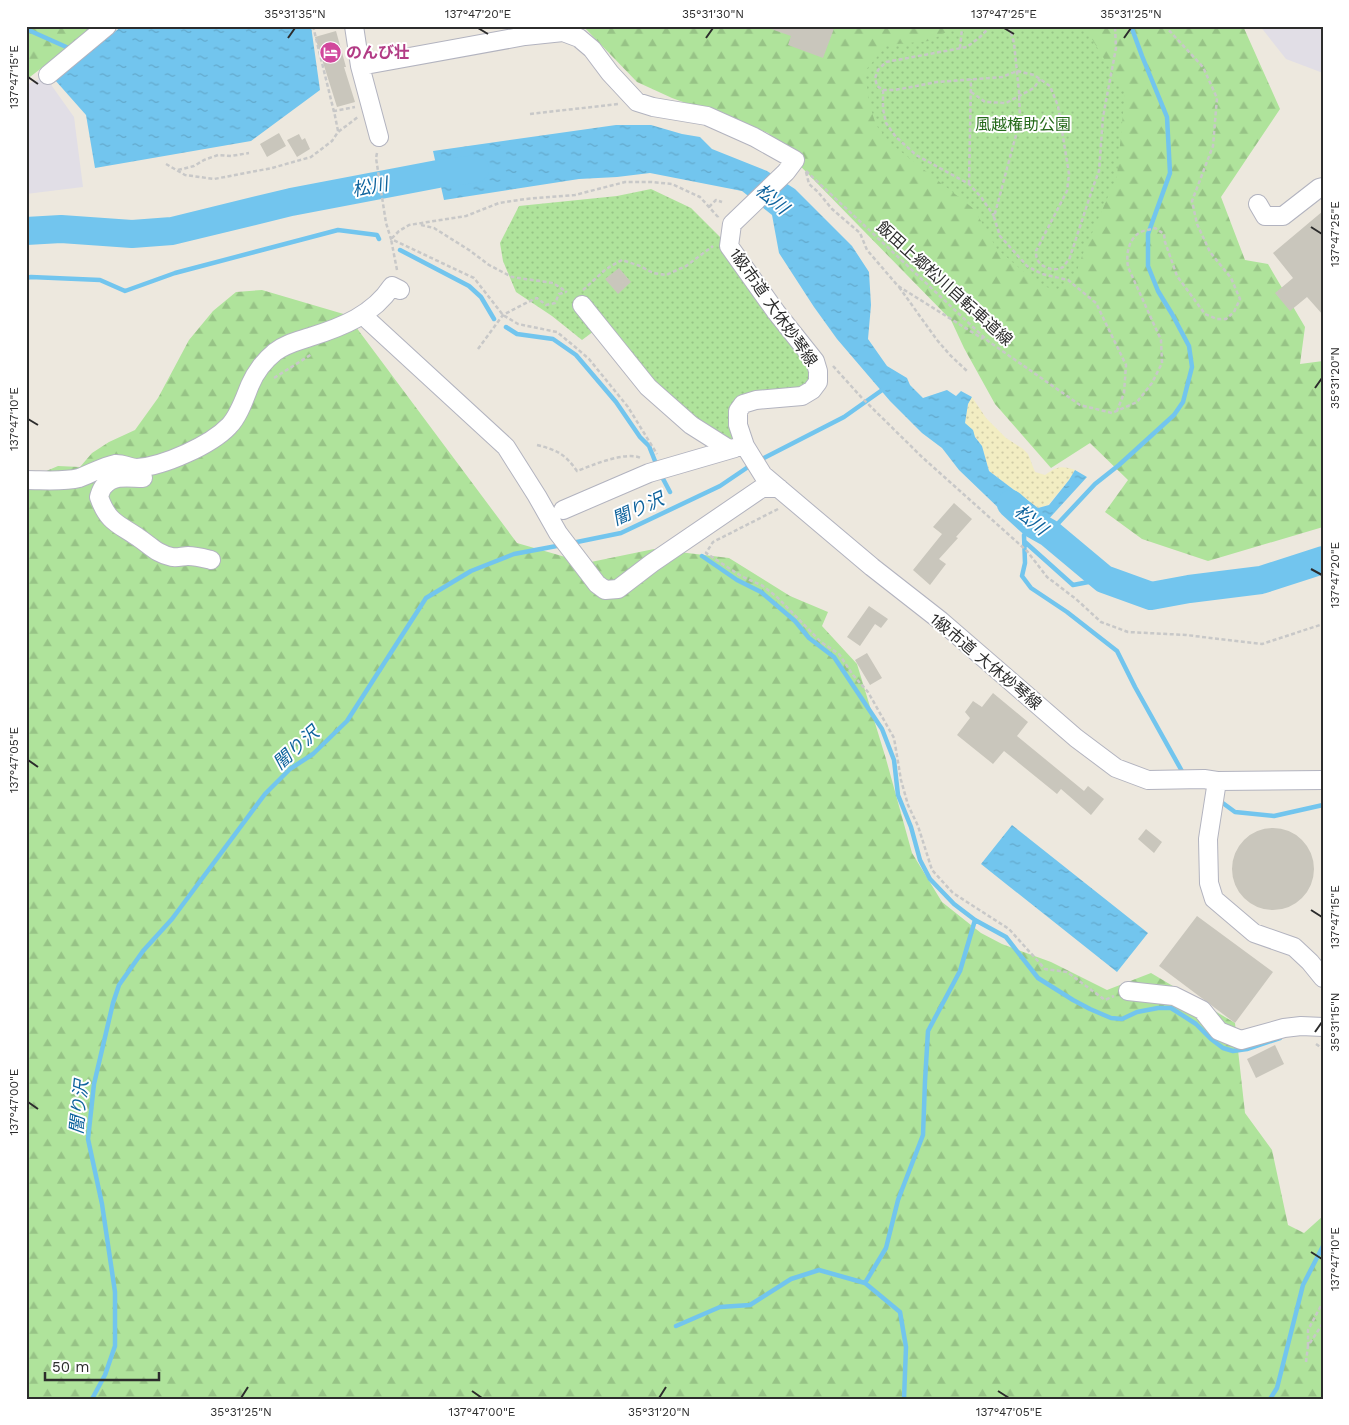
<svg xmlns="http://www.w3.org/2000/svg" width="1349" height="1425" font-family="'Work Sans','Noto Sans JP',sans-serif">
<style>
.industrial{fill:#e1dee6}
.forest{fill:url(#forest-firs)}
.sand{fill:url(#sand-dots)}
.park{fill:url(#park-dots)}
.water{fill:url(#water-ripples)}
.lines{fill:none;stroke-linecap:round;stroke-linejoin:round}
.stream{stroke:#72c5ee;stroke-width:4.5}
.river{stroke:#72c5ee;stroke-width:28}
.building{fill:#c9c6bc}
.minor-casing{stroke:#b2b3bf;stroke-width:20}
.path{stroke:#c8c8c8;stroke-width:2.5;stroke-dasharray:4 2.5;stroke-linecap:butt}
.minor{stroke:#fff;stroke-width:18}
.ticks{fill:none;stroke:#2c2c2c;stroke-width:2}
.labels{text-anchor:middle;stroke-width:4;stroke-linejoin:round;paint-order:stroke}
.hotel-label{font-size:16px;font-weight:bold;fill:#b23c85;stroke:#fff;text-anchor:start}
.park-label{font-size:16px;fill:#266a1b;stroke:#fff}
.street-label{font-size:16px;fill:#2c2c2c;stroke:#fff}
.water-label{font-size:18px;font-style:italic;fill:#0e639d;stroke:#fff}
.neatline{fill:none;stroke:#2c2c2c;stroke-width:2}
.ticks-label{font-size:12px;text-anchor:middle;fill:#2c2c2c}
</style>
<defs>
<pattern id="forest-firs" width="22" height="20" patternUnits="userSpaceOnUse" patternTransform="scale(1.25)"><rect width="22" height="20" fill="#afe39b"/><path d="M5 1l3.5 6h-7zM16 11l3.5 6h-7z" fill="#97c386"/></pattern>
<pattern id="sand-dots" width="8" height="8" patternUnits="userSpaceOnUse" patternTransform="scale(1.25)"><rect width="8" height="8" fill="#f2edc2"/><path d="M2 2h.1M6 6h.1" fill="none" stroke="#d0cba7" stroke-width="1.8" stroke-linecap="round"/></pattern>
<pattern id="park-dots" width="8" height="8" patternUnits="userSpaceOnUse" patternTransform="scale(1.25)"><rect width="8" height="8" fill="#afe39b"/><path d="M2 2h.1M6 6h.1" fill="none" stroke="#97c386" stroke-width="1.8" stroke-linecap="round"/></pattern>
<pattern id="water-ripples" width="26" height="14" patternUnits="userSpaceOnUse" patternTransform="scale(1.25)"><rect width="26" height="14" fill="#72c5ee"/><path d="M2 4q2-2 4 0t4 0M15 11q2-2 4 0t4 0" fill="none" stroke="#63a9cc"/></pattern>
</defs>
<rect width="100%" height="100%" fill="#ede8de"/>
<path class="industrial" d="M1260,26H1323V73L1286,59Z
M47,79L74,117L83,187L26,194V85L37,80Z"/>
<path class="forest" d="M26,26H96L26,80Z
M583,26H1243L1280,109L1221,197L1245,260L1268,264L1305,327L1300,364L1323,361V527L1208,561L1142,539L1105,512L1128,480L1090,443L1051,468L995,404L964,348L951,320L768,133L672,98L637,82Z
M262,290L347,315L517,543L586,563L654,549L729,558L790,596L828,612L822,626L857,664L886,759L912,853L942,902L981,933L1002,944L1051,962L1107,990L1151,973L1235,1023L1245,1113L1272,1150L1288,1225L1304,1233L1323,1216V1399H26V474L37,475L58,466L80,467L92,453L109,442L135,430L158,398L189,340L213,311L236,292Z"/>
<path class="sand" d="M972,397L986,418L1006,438L1023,449L1028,454L1035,472L1045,475C1056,467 1061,465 1075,470L1069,480L1048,505L1038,508L989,471L982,446L965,423L968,404Z"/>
<path class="park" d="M958,26H1084L1125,93L1117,176L1082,256L1077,271L1057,290L1039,285L997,249L974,209L890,143L876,125L869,103L865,71L887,45L929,41Z
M651,189L691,208L729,246L815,361L812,390L743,404L745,446L693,420L654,383L606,322L582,340L552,316L516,292L503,261L500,243L519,206L617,196Z"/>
<path class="water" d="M122,26H311L320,90L251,141L95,168L86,115L55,80Z
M616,125H651L682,134L700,137L712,149L767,171L795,189L852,246L869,272L871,305L868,339L887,366L907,378L910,385L923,398L947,390L956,396L961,391L972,397L968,404L965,423L973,430L975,437L982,446L989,471L1038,508L1049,505L1069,480L1075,470L1087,477L1035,534L1009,518L959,470L942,448L922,433L890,401L837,339L814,307L779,253L772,215L742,191L650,173L617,177L579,179L444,200L433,151Z
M1012,825L1148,933L1117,972L981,864Z"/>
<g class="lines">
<path class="stream" d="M26,29L73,50
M400,250L469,286L481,297L494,319
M26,278L31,277L100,280L125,291L175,273L338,230L377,235L379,239
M506,327L517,334L553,339L576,355L616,402L640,437L649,446L657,466
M758,461L844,417L885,388
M661,475L670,492
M1033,526L1024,535L1025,563L1022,576L1031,588L1067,612L1117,651L1135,687L1183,773L1186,775
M1049,533L1095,484L1119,465L1174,415L1183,402L1192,367L1189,346L1172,314L1158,291L1148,266V234L1170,173L1167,117L1142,56L1131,26
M1025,542L1073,585L1104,579
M572,543L621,533L720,486L751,465
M702,556L737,580L761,592L795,621L809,638L834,657L882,729L894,760L898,795L911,827L920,860L930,879L954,904L975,920L1006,937L1038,978L1073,1000L1090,1009L1111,1018L1122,1019L1137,1012L1158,1008H1171L1196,1024L1211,1039L1223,1048L1233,1051L1247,1049L1280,1038
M1220,801L1235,812L1274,816L1323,805
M865,1283L886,1248L898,1200L923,1135L925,1081L928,1031L960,971L975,920
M676,1326L720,1307L750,1305L791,1279L819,1270L865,1283L900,1312L906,1347L904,1399
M92,1399L105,1375L115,1346V1292L102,1204L88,1139L94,1084L113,1003L119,985L143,951L172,919L265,794L290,769L313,754L347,721L426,598L471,571L514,554L562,545
M1270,1399L1277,1388L1303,1285L1323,1246"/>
<path class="river" d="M26,231L61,229L132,234L172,231L291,202L438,174L475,169
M1011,504L1033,524L1049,533L1104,579L1151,596L1189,589L1261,580L1323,560"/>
</g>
<path class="building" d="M768,26H835L823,58L788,45L791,36L768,28Z
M336,31L346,67H344L355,102L337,107L315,37Z
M279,133L286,146L267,157L260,144Z
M299,134L302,140L305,138L310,149L297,157L287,140Z
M1323,211V315L1307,297L1290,311L1275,293L1293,278L1273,253Z
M619,268L631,282L618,294L605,279Z
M954,503L972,519L956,537L958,538L939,559L946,564L930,585L913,570L942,534L933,527Z
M869,606L888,619L881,628L875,624L860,646L847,637Z
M867,653L882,678L870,685L855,660Z
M993,693L1028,722L1017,736L1084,791L1088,786L1104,799L1091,815L1061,789L1057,794L1004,751L993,764L957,735L970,718L965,712L973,701L982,707Z
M1232 869a41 41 0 1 1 82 0a41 41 0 1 1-82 0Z
M1146,829L1162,842L1154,853L1138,839Z
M1197,916L1273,972L1235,1023L1159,966Z
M1275,1045L1284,1064L1256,1078L1247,1059Z"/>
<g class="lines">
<defs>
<path id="minor" d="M354,26L360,66L379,137
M360,66L525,36L563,32L579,38L592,49L610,73L637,102L653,107L707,116L754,137L795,160L786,172L732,224L729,246L776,312L815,361L818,371V382L812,390L802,396L756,400L743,404L738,411V425L745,446L763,475L872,567L941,621L1076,738L1116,768L1148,780L1204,779L1217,781L1323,780
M48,75L107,26
M1258,204L1265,216H1283L1319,188L1323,187
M582,305L648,387L691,425L729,449
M365,313L369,321L506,447L537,496L558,533L597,584L605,590L618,589L652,563L762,488H779
M143,478C130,478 114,474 104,486C101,489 100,494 99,497C108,523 119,524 139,538C151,546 157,554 172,557C177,558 183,556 188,556C196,556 203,558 211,560
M26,480C44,480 63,482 79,478C90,474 104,466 115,464C122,463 130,468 137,468C164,466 211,445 229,426C239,416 245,397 250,385C255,373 265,360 275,352C285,344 298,341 310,337C342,327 373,315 392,286L400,290
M563,510L649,473L735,448
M1217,781L1208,839L1209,883L1214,899L1254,933L1294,947L1310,962L1323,978
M1128,991L1174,996L1202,1010L1219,1031L1241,1040L1284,1028L1301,1026L1323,1027"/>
</defs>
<use href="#minor" class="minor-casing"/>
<path class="path" d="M313,26L334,112
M959,26L962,29L960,48
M991,26L980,37L967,47L886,62L878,70L875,78L877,86L883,90H895L937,82L1002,77L1017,71L1034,75L1050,86L1058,106L1069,174L1067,191L1036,251C1036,253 1036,256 1037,259C1041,268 1055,272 1063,267C1064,266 1068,260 1069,260L1093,187L1099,171L1103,117L1116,48L1115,26
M1009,26L1014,43L1019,92L1020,120L994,217L1000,236L1027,266L1042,274L1068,280L1096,303L1126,365L1124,393L1117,411
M883,90V109L886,123L896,137L916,155L969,184L981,197L994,216
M971,92L985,102L1006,103L1034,88L1040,79
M530,114L618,104
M338,131L334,111L355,107
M377,153L376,158L386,223L391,239L474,278L503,315L518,324L557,332L574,346L589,359L628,407L657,454
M166,164L185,175L214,179L272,168L311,157L332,141L338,132L358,117
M178,170L194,166L204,160L218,155L231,156L249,153
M806,171L988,341L1080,405L1112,413L1137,402L1152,383L1162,363L1161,340L1128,267C1126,255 1128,240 1139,233C1143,230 1151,230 1155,228L1164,234L1165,242L1177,276L1205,314L1217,319H1226L1234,312L1240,299L1231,278L1210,252L1197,224L1192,201L1213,146L1217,98L1203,67L1165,26
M806,172L809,184L818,192L832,209L860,233L867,250L898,286L983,339
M969,184L971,79
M709,207L716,200L722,202
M421,225L434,228L469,250L489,265L512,277L553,283L567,292
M397,270L391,239L399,231L409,225L466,216L499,203L525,199L575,195L625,182H651L672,184L700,197L718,217V218
M899,287L937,340L950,355L967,371
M583,290L606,269L622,260L640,266L653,273L666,275L686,266L713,246
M478,349L503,315L528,302L537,298L546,305L555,303L559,294L566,292
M833,366L862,398L922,457L1027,551L1047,577L1076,599L1101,622L1128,632L1186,635L1262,644L1323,624
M274,378L312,354
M537,445C557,450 565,454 577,471C593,465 625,451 641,458
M778,509L713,542L706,553L741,576L763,586L778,598L821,642L839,654L853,675L868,692L894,738L901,780L908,805L918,826L932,870L953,893L1009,929L1045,969L1067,972L1105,1000L1114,996
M1316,1044L1323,1049
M1308,1346V1330L1323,1302
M1306,1362L1308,1346L1323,1323"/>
<use href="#minor" class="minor"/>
</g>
<path class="ticks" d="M478,28L488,34M1004,28L1014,34M288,38L295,28M706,38L713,28M1124,38L1131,28M28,77L38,84M1311,227L1322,234M1315,388L1322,378M28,419L38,425M1311,569L1322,575M28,760L38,767M1311,910L1322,917M1315,1032L1322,1022M28,1102L38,1109M1311,1252L1322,1259M472,1391L482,1398M998,1391L1009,1398M241,1398L248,1387M659,1398L666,1387"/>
<defs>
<symbol id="hotel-disc" viewBox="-11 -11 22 22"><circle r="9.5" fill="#d1479c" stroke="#fff"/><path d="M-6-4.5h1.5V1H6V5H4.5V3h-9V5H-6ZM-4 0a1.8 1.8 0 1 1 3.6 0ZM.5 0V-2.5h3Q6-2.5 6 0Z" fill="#fff"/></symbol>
</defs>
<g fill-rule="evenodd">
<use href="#hotel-disc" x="318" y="40" width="25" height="25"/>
</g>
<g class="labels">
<g class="hotel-label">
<text x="346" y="58">のんび壮</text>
</g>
<g class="park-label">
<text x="1023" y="130">風越権助公園</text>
</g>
<g class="street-label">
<text transform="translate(945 283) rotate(42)" y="6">飯田上郷松川自転車道線</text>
<text transform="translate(774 307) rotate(55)" y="6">1級市道 大休妙琴線</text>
<text transform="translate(986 661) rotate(40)" y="6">1級市道 大休妙琴線</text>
</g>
<g class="water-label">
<text transform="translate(370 187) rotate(-11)" y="6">松川</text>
<text transform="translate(772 199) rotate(40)" y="6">松川</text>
<text transform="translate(638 509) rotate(-24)" y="6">闇り沢</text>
<text transform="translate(1031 520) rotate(39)" y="6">松川</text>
<text transform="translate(296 748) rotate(-42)" y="6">闇り沢</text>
<text transform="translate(79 1107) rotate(-84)" y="6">闇り沢</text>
</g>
</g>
<rect width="1349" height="1425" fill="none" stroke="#ffffff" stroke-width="55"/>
<path d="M45 1372v8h114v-8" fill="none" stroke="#2c2c2c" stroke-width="2.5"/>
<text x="52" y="1372" font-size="15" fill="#2c2c2c" stroke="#ffffff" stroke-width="4" paint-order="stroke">50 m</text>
<rect x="28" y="28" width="1294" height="1370" class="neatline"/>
<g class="ticks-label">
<text x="295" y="18">35°31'35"N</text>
<text x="478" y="18">137°47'20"E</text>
<text x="713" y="18">35°31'30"N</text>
<text x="1004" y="18">137°47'25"E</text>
<text x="1131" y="18">35°31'25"N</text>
<text transform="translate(14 77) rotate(-90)" y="4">137°47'15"E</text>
<text transform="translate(1335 234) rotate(-90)" y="4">137°47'25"E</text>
<text transform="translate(1335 378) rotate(-90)" y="4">35°31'20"N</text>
<text transform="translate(14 419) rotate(-90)" y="4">137°47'10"E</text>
<text transform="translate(1335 575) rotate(-90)" y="4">137°47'20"E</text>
<text transform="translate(14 760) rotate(-90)" y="4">137°47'05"E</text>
<text transform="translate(1335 917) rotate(-90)" y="4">137°47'15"E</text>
<text transform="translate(1335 1022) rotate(-90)" y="4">35°31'15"N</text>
<text transform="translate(14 1102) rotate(-90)" y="4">137°47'00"E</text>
<text transform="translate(1335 1259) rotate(-90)" y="4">137°47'10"E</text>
<text x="241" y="1416">35°31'25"N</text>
<text x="482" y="1416">137°47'00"E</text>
<text x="659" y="1416">35°31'20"N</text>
<text x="1009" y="1416">137°47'05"E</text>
</g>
</svg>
